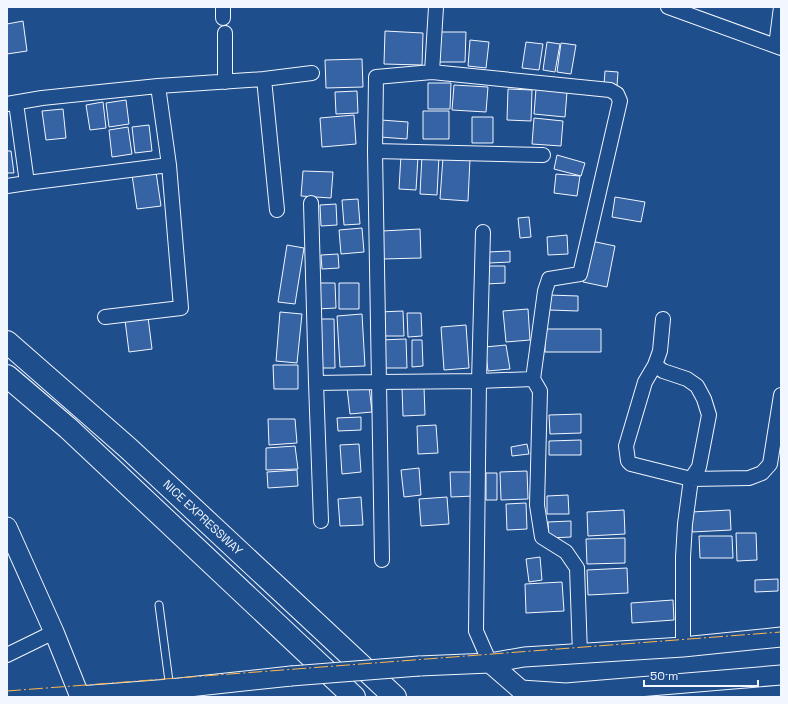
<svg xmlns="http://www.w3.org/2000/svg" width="788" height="704" font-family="'Space Grotesk',sans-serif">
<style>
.building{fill:#3563a3;stroke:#f2f6ff}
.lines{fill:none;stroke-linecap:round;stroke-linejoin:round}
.lane-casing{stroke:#f2f6ff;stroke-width:9}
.street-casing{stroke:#f2f6ff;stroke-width:16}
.secondary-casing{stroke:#f2f6ff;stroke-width:21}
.highway-casing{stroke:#f2f6ff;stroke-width:24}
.lane{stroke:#1f4e8c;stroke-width:7}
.street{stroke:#1f4e8c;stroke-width:14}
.secondary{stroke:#1f4e8c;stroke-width:19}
.highway{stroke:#1f4e8c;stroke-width:22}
.secondary-bridge-casing{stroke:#f2f6ff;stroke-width:21;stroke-linecap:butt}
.secondary-bridge{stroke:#1f4e8c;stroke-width:19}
.power{stroke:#ffb74d;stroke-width:1;stroke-dasharray:14 3 2 3;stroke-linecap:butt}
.labels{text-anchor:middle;stroke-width:3;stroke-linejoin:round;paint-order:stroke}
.street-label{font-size:12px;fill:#f2f6ff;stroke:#1f4e8c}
</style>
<rect width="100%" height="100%" fill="#1f4e8c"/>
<path class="building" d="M23,21L27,51L7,54V24Z
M385,31L423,33L422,65L384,64Z
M440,32H466L465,62H439Z
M470,40L489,42L486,68L468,66Z
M526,42L543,44L539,70L522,68Z
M547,42L560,44L555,72L543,70Z
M561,43L576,45L571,74L557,72Z
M362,59L363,87L326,88L325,60Z
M605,71L618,72L617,86L604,85Z
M428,83H451L450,109H428Z
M454,85L488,87L486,112L452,110Z
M508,89L532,90L531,121L507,120Z
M536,89L567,92L565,117L534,114Z
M357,91L358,113L336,114L335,92Z
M126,100L129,124L109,127L106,103Z
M103,102L106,128L90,130L86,105Z
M63,109L66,138L46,140L42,111Z
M423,111H449V139H423Z
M354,115L356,144L322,147L320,118Z
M472,117H493V143H472Z
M534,118L563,121L561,146L532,144Z
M381,120L408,122L407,139L380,137Z
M149,125L152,151L135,153L132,127Z
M128,127L132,154L112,157L109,130Z
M7,151H11L14,173H7Z
M401,155L418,157L416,190L399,189Z
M422,155L439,156L437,195L420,194Z
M557,155L585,163L581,176L554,169Z
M443,157L470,159L468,201L440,199Z
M303,171L333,172L331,198L301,196Z
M156,172L161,206L137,209L132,175Z
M556,174L580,176L577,196L554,193Z
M615,197L645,202L641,222L612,217Z
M358,199L360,224L344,225L342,200Z
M336,204L337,225L321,226L320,205Z
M529,217L531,237L520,238L518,218Z
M362,228L364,252L341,254L339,230Z
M420,229L421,258L383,259L382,231Z
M567,235L568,254L548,255L547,237Z
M591,241L615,246L607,287L583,282Z
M287,245L304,248L295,304L278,302Z
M510,251V262L489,263L488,252Z
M338,254L339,268L322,269L321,255Z
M485,266H505V283L486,284Z
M316,283H335L336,308L317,309Z
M339,283H359V309H339Z
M549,295L578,296V311L549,310Z
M528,309L530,340L506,342L503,311Z
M403,311L404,336H379V312Z
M280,312L302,314L297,363L276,361Z
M407,313H421L422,336L408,337Z
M362,314L365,366L340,367L337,316Z
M148,317L152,349L129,352L125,320Z
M318,319H334L335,368H319Z
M466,325L469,368L444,370L441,327Z
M545,329H601V352H545Z
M406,339L407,368H381L380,340Z
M412,340H422L423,366L412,367Z
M506,345L510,369L488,371L485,347Z
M273,365H298V389H274Z
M369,386L372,412L350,414L347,388Z
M424,387L425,415L403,416L402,388Z
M581,414V433L550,434L549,415Z
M361,417V430L338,431L337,418Z
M268,419H295L297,443L269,445Z
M436,425L438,453L418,454L417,426Z
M581,440V455H549V441Z
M359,444L361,472L342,474L340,445Z
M527,444L529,454L512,456L511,447Z
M295,446L298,469L266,470V448Z
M419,468L421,495L404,497L401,470Z
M297,470L298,486L268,488L267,472Z
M527,471L528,499L501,500L500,472Z
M450,472H473L474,496L451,497Z
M486,473H497V500H486Z
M568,495L569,514H547V496Z
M361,497L363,525L340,526L338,499Z
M447,497L449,524L421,526L419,499Z
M526,503L527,529L507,530L506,504Z
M624,510L625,534L588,536L587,512Z
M730,510L731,530L692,532L691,512Z
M571,521V537L549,538L548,522Z
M736,533H756L757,560L737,561Z
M699,536H732L733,558H700Z
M625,538V563L587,564L586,539Z
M540,557L542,580L529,582L526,559Z
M627,568L628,593L588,595L587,570Z
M778,579V591L755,592V580Z
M562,582L564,611L526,613L525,584Z
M673,600L674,620L632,623L631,603Z"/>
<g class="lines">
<defs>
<path id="lane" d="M159,605L170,689"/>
<path id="street" d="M668,7L781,48
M223,18V7
M225,33V82
M776,46L781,7
M432,72L436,7
M264,79L312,73
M158,86L264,79L277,210
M7,104L42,98L158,86L169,165L27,183L16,103
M375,151L543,155
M7,186L27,183
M311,203L316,383L379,382L382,560
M483,232L479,381L533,379L540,391L537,505L542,537L566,552L577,568L580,654
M105,317L181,308L169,165
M663,319L660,351L655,365L645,382L626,446L628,461L631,464L691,479L749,478L762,473L770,464L781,395
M655,365L663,371L687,379L697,386L704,399L709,415L699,467L691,479L685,524L683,557V647
M316,383L321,521
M7,655L54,632
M490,663L476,631L479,381L379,382L375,151L376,77L432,72L610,90L617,94L620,101L580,274L549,279L545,291L533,379"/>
<path id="secondary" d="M7,527L54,632L80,697
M490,663L521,690L566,693L781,675
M419,666L490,663L524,657L683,647L781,637
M79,696L170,689L291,676"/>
<g id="highway">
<path id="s1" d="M7,342L128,448L395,697"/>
<path d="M7,376L68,428L354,697"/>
</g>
</defs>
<use href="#lane" class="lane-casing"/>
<use href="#street" class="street-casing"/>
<use href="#secondary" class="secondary-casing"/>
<use href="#highway" class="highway-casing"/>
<use href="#lane" class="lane"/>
<use href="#street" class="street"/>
<use href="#secondary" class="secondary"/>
<use href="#highway" class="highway"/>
<defs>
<path id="secondary-bridge" d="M291,676L419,666"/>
</defs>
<use href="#secondary-bridge" class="secondary-bridge-casing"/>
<use href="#secondary-bridge" class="secondary-bridge"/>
<path class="power" d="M7,691L781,632"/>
</g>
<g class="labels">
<g class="street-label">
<text dy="4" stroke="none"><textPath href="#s1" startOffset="263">NICE EXPRESSWAY</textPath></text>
</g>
</g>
<rect width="788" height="704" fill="none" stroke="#f2f6ff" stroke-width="16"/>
<path d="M644 680v6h114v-6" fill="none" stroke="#f2f6ff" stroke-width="2"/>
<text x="650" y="680" font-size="12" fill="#f2f6ff" stroke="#1f4e8c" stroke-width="3" paint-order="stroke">50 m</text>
</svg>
